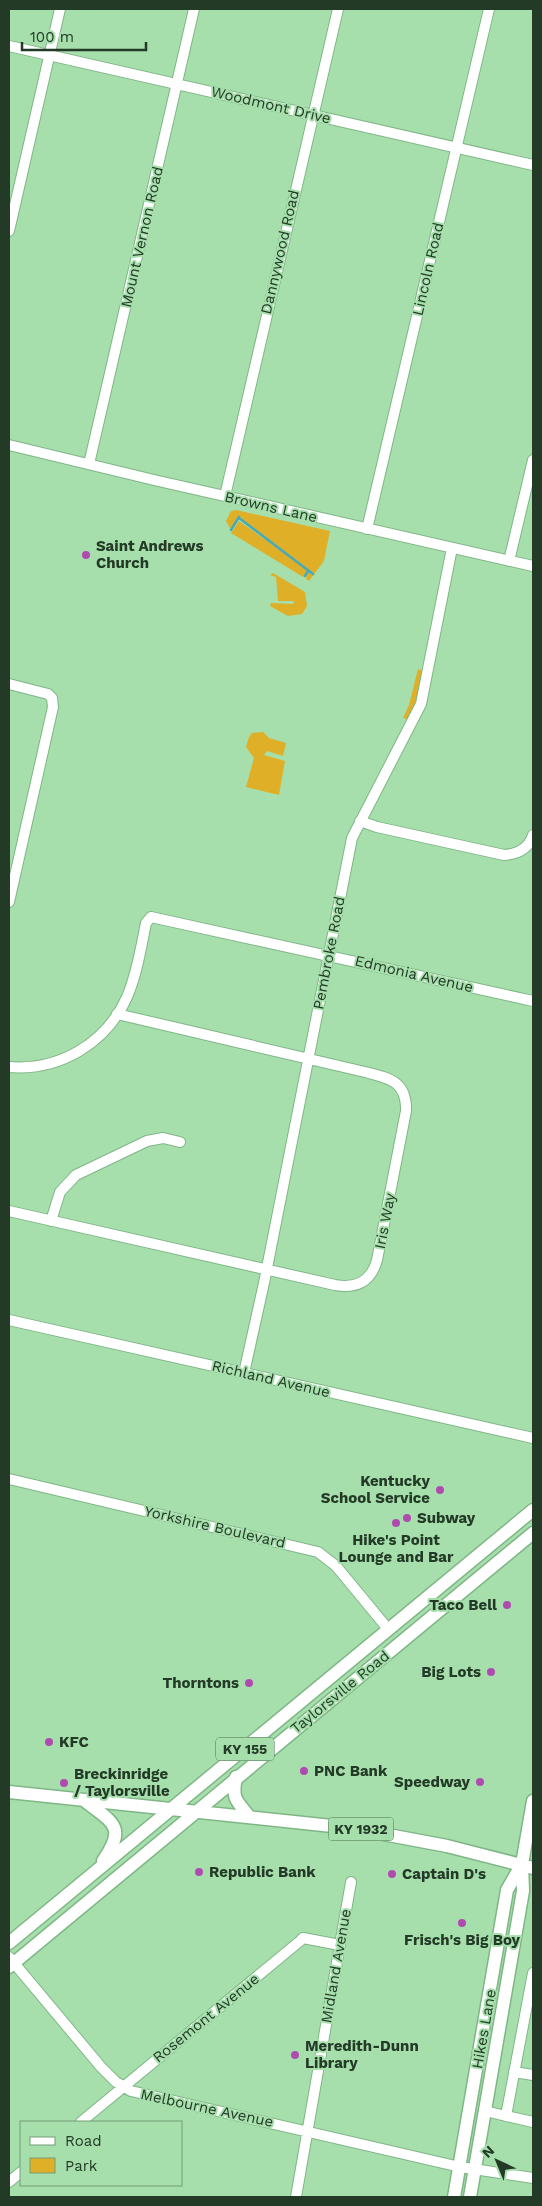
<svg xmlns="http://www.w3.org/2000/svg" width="542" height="2206" font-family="'Work Sans',sans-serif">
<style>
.green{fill:#dfaf28}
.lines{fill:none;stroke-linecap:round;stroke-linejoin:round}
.stream{stroke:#46abb8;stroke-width:2.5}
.minor-casing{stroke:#7fb686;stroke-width:12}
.major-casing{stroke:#7fb686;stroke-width:15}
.minor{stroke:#fff;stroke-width:10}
.major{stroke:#fff;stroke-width:12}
.poi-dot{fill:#af4bb0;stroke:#a6dfac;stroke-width:2}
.labels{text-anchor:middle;stroke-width:4;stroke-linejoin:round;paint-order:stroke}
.shield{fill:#a6dfac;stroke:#4a6c4e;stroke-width:1}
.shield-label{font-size:14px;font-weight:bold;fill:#233a26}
.street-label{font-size:15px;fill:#233a26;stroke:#a6dfac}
.poi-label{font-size:15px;font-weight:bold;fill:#233a26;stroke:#a6dfac;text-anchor:start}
</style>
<rect width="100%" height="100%" fill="#a6dfac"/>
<path class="green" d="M236,510L330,531L324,561L309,581L306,579L308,572L312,575L313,573L247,525L240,517L231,530L226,521L231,511Z
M239,521L308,570L303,577L231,533Z
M273,573L305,592L307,606L302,614L288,616L270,606L271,603L293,604L294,601H278L276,577L270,575Z
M418,669L423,671L418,694L409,720L403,718L409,705Z
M263,732L269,738L286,743L283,756L267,751L264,755L285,761L279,795L246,787L254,758L246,747L249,737L252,733Z"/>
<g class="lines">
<path class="stream" d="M239,518L313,574
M231,530L239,517
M305,576L308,571"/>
<defs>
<path id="minor" d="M9,46L533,165
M9,231L60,9
M9,445L154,480L533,566
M89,464L194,9
M225,496L338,9
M367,529L489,9
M509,561L533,460
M9,684L48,694L52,698L53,707L9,902
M360,821L377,827L504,855C518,854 529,848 533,835
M9,1067C59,1071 106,1044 127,997C137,974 141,947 146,923L151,917L533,1001
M9,1211L335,1285C356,1289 371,1282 377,1260L406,1111C407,1081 389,1078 365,1072L117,1014
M51,1221L60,1192L76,1175L147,1141L163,1138L180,1142
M9,1320L533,1438
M244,1373L264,1283L352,838L421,704L452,548
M9,1479L318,1552L336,1566L388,1629
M9,1957L101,2067L116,2082L131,2091L460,2167L533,2178
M533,1973L506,2116L533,2122
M514,2072L533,2075
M485,2111L506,2116
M81,2122L300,1941L303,1938L340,1945
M9,2182L21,2172
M296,2197L351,1882"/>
<path id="major" d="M236,1777C232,1797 235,1800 248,1815
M9,1792L351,1828L447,1846L533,1868
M85,1801C113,1823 127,1826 103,1861
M9,1943L533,1510
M9,1967L533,1533
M454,2197L507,1890L522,1864
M470,2197L523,1891L522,1864L533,1801"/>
</defs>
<use href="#minor" class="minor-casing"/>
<use href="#major" class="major-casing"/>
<use href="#minor" class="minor"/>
<use href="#major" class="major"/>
</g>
<g class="poi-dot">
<circle cx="86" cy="555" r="5"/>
<circle cx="440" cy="1490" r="5"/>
<circle cx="407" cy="1518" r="5"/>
<circle cx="396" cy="1523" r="5"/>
<circle cx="507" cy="1605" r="5"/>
<circle cx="491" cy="1672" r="5"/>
<circle cx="249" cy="1683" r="5"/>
<circle cx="49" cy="1742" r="5"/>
<circle cx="304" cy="1771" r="5"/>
<circle cx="480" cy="1782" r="5"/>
<circle cx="64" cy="1783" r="5"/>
<circle cx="199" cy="1872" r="5"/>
<circle cx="392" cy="1874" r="5"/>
<circle cx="462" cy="1923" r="5"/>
<circle cx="295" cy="2055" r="5"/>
</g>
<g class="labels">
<g class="shield">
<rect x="216" y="1737.5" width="58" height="23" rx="4"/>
<rect x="328.5" y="1817.5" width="65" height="23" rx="4"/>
</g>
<g class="shield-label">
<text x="245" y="1754">KY 155</text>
<text x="361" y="1834">KY 1932</text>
</g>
<g class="street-label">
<text transform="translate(271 105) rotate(13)" y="5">Woodmont Drive</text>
<text transform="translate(142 237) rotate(-77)" y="5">Mount Vernon Road</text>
<text transform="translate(280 252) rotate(-77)" y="5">Dannywood Road</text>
<text transform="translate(428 269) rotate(-77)" y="5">Lincoln Road</text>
<text transform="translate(271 507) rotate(13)" y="5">Browns Lane</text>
<text transform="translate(329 953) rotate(-79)" y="5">Pembroke Road</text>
<text transform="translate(414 974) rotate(13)" y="5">Edmonia Avenue</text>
<text transform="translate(385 1221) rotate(-79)" y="5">Iris Way</text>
<text transform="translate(271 1379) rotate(13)" y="5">Richland Avenue</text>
<text transform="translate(215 1527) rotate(13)" y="5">Yorkshire Boulevard</text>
<text transform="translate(340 1692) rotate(-39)" y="5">Taylorsville Road</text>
<text transform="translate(336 1966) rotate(-80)" y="5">Midland Avenue</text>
<text transform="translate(206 2018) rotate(-39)" y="5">Rosemont Avenue</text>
<text transform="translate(484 2029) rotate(-80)" y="5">Hikes Lane</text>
<text transform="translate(207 2108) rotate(12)" y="5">Melbourne Avenue</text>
</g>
<g class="poi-label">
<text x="96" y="551">Saint Andrews<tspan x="96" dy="17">Church</tspan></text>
<text x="430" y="1486" text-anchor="end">Kentucky<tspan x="430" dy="17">School Service</tspan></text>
<text x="417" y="1523">Subway</text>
<text x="396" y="1545" text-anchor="middle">Hike's Point<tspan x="396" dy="17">Lounge and Bar</tspan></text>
<text x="497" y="1610" text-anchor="end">Taco Bell</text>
<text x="481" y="1677" text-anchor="end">Big Lots</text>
<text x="239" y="1688" text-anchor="end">Thorntons</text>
<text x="59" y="1747">KFC</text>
<text x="314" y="1776">PNC Bank</text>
<text x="74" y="1779">Breckinridge<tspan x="74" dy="17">/ Taylorsville</tspan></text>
<text x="470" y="1787" text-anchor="end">Speedway</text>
<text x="209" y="1877">Republic Bank</text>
<text x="402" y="1879">Captain D's</text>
<text x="462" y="1945" text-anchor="middle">Frisch's Big Boy</text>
<text x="305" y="2051">Meredith-Dunn<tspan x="305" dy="17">Library</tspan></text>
</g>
</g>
<rect width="542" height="2206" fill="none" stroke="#233a26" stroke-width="20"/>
<rect x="20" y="2121" width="162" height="65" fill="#a6dfac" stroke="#729d76"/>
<rect x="30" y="2137" width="25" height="8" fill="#ffffff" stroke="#729d76"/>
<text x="65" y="2146" font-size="15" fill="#233a26">Road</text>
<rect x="30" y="2158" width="25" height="15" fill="#dfaf28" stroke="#729d76"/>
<text x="65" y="2171" font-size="15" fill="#233a26">Park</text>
<g transform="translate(497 2161) rotate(316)" stroke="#a6dfac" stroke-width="4" paint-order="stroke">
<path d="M0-4L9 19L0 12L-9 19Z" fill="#233a26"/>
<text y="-8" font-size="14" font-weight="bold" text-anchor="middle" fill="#233a26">N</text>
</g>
<path d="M22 42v8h124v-8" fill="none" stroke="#233a26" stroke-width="2.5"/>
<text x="30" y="42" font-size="15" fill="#233a26" stroke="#a6dfac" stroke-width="4" paint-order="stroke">100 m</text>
</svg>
